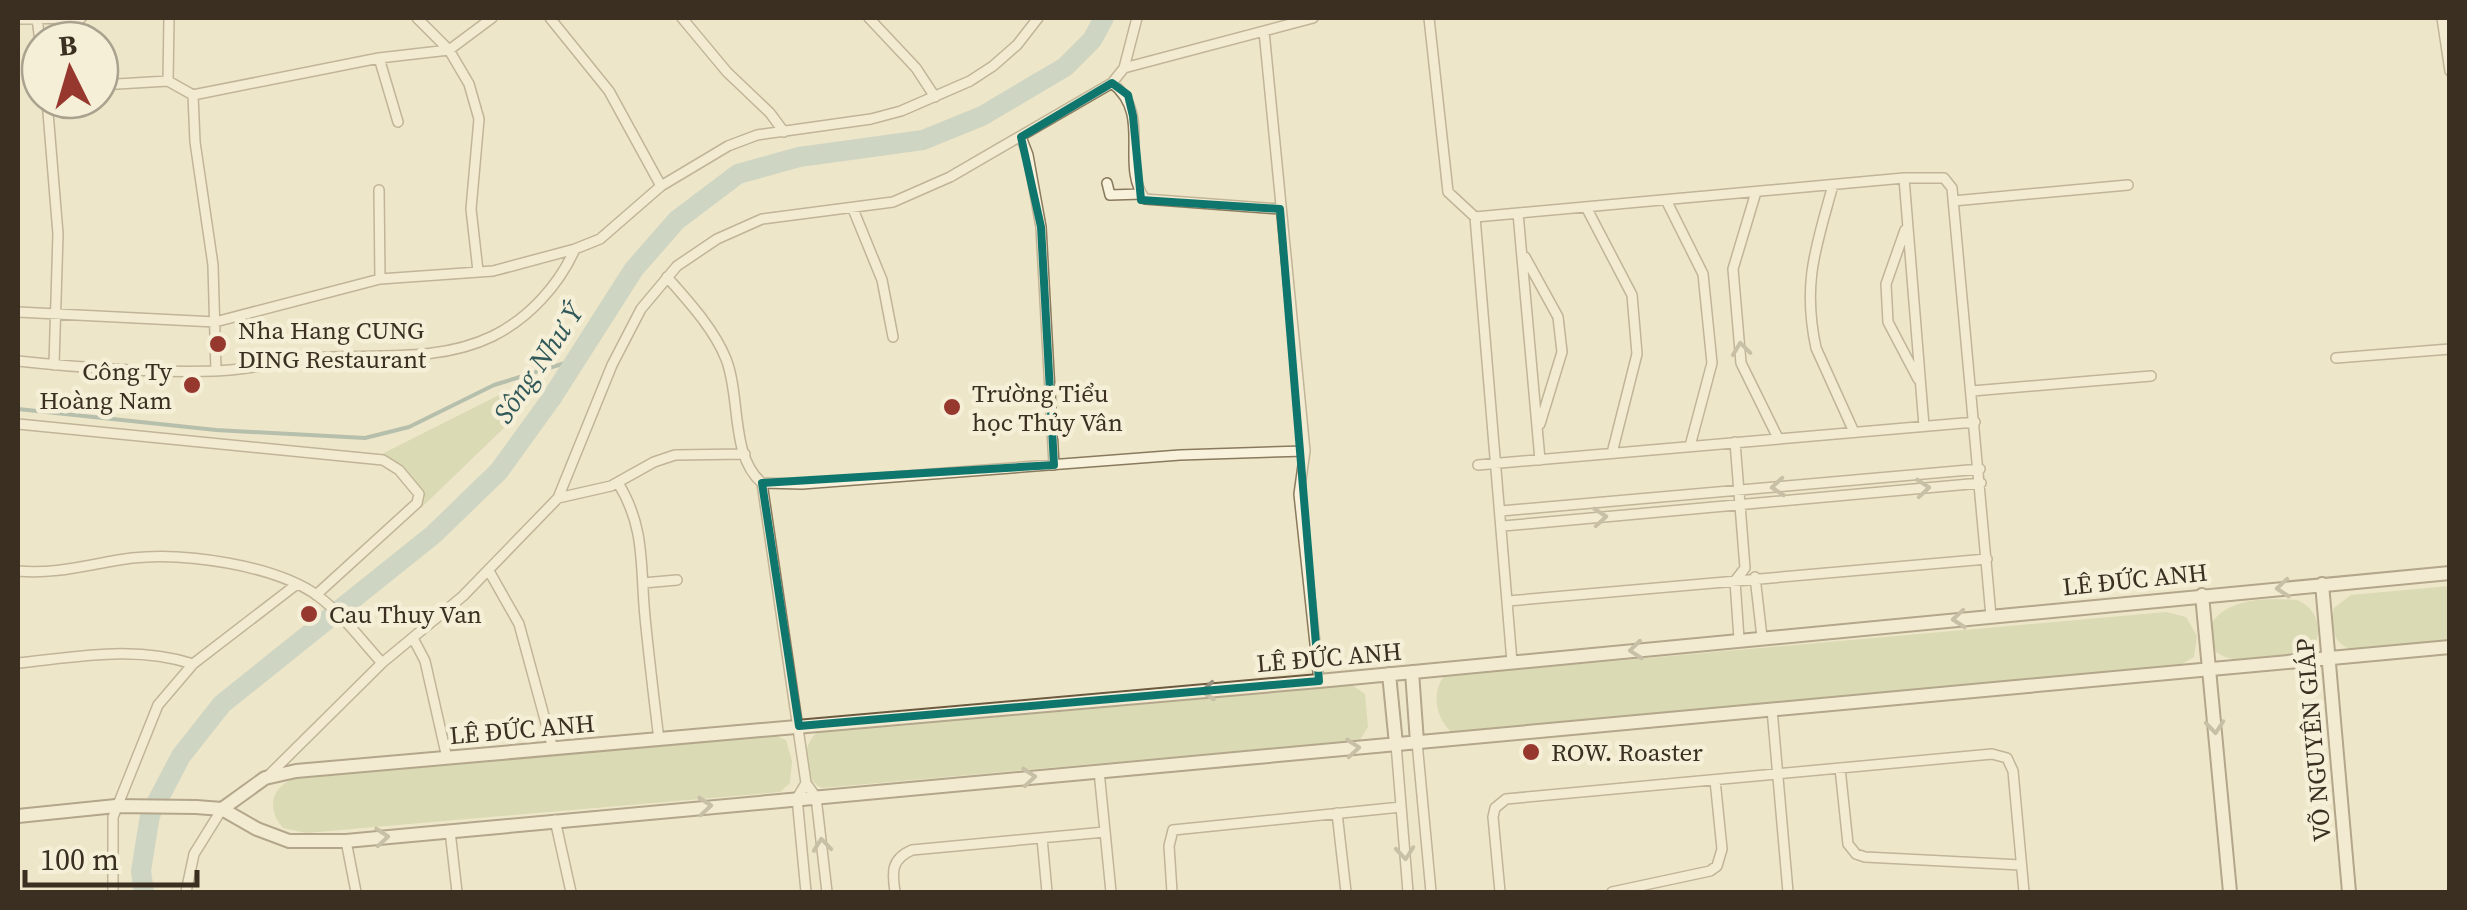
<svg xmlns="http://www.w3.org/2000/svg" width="2467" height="910" font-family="'Source Serif 4',serif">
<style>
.green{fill:#c2cc9c}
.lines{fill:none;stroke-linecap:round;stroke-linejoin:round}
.stream{stroke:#6f908b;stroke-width:4}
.river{stroke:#a9c2bd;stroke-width:20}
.street-casing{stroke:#89795d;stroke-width:12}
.secondary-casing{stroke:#6b5a40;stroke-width:16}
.street{stroke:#f8f2dc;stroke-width:9}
.secondary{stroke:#f8f2dc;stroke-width:12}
.oneway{stroke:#99907e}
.marked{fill:none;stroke:#0f766e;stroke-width:8;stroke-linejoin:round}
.poi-dot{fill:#97382f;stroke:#f5efd8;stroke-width:4}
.labels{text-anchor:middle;stroke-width:9;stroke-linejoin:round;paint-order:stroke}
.poi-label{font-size:25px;fill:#3a2f21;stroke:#f5efd8;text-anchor:start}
.street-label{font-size:25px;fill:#3a2f21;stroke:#f5efd8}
.water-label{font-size:28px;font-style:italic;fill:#305859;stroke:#f5efd8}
</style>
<rect width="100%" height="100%" fill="#eee6c8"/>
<path class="green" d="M505,392L513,395L516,404L506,426L421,508C427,482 402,464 380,455Z
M2449,586V642L2355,651C2334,645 2328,628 2334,608L2351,595Z
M2297,600C2319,609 2325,634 2309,652C2286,661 2232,668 2214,650L2210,626C2225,597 2269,598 2297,600Z
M2166,612L2186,617L2197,636L2194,657L2175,668L1451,732C1436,717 1431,694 1444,676Z
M1352,685L1365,694L1368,727L1360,740L822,788C802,780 800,745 818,732Z
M773,735L786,740L792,761L790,783L780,792L306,833L283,828C266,808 271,786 296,778Z"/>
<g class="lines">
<path class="stream" d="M18,409L216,430L365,438L409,427L494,385L575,360"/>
<path class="river" d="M144,892L141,871L150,815L181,756L222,704L434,534L499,471L551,399L634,269L677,220L738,174L799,157L923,140L982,116L1065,67L1092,40L1104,18"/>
<defs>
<path id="street" d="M37,18L40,42
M417,18L449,50L469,84L479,119L471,209L478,271
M550,18L609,91L661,186
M682,18L727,72L770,113L784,132
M869,18L916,68L935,97
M1429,18L1448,192L1475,217
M2442,18L2450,71
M18,19L81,18
M1264,31L1305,451L1299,494L1319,681
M379,58L398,122
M1124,68L1313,18
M168,81L169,18
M1112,83C1153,115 1119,164 1145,199L1280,209
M100,85L168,81L193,95L379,58L449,50L492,18
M193,95L195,142L213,265L216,371
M47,100L58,234L54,365
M1021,137L1028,155L1041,227L1054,465
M1904,178L1924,426
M1107,183L1110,195L1141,194
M1833,185C1816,247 1802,283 1816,348L1854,432
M379,190L380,279
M1756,192L1733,269L1741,363L1778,438
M1666,200L1703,274L1712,363L1690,446
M1953,201L2128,185
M1586,207L1632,295L1637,354L1612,453
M853,209L882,280L893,337
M1518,213L1540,460
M1905,230L1886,284L1888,322L1918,379
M1525,257L1558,317L1562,352L1540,424
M667,277C689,302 714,329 726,359C741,397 730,456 762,483L802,484L1180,455L1305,451
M18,312L215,322L380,279L493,271L575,249L600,239L661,186L728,146L757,135L871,119L901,111L970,81L993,66L1017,45L1038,18
M2336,358L2450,349
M18,361C83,368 149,373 215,371C253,370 290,359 328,357C383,355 442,361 493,336C529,318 559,285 575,249
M1972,391L2151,376
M18,424L383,460L399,470L419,494L417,503L316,595
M1735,442L1745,568L1735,581L1739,639
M1478,465L1975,422
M618,483C646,528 640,567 645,617C649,658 654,699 659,740
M762,483L806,783L816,797L827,892
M558,498L611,486L654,462L675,455L745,454
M1501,511L1980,469
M1503,526L1981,483
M18,571C57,575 93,563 132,558C184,552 275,565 318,596C342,614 362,641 382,663
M489,571L519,624L553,749
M1755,577L1762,637
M643,583L677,580
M1508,601L1987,559
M414,640L425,661L447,758
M1512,662L1475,217L1904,178H1944L1952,188L1991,616
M18,663C77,657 135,645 193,664
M1772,709L1788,892
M1417,742L1431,892
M1396,744L1408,892
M1840,768L1848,844L1856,854L1865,857L2021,865
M1099,771L1111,892
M267,777L382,663L463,596L558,498L612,365L641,309L677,266L717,239L762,219L893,202L950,177L1112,83L1124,68L1137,18
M1337,813L1346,892
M555,820L571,892
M450,831L457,892
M1042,838L1047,892
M346,841L356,892
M113,892V817L158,705L193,664L297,584
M186,892L194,854L222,809
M806,892L797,798L806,783
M895,892C892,872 891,859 912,850L1105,832
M1172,892L1169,846L1173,830L1401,807
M1500,892L1493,817L1495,808L1506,799L1992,754L2007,758L2013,771L2024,892
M1612,892L1710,871L1717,866L1722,849L1715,780"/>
<path id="secondary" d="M2322,584L2349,892
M2202,595L2230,892
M1412,672L1417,742
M1389,674L1396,744
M222,809L265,778L296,771L1319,681L2450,573
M18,816L116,806L196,807L222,809L257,829L289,841H346L2450,647"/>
</defs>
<use href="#street" class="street-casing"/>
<use href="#secondary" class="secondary-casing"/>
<use href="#street" class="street"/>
<use href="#secondary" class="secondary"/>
</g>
<defs><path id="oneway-chevron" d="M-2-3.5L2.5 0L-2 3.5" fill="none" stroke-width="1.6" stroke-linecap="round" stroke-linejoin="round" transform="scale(2.5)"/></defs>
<g class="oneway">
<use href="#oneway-chevron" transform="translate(1741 349) rotate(-97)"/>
<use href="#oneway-chevron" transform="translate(1778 487) rotate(175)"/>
<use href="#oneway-chevron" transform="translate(1923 488) rotate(-5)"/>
<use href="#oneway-chevron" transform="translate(1600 517) rotate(-5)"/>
<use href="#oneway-chevron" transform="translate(2283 588) rotate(175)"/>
<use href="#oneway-chevron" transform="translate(1959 619) rotate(175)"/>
<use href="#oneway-chevron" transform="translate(1636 650) rotate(174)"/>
<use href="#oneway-chevron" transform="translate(1208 691) rotate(175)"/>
<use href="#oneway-chevron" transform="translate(2215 727) rotate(85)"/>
<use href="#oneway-chevron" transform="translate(1353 748) rotate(-5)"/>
<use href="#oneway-chevron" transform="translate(1029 777) rotate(-5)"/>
<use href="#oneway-chevron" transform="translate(705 806) rotate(-5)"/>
<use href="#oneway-chevron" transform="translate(382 837) rotate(-5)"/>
<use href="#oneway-chevron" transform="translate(822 845) rotate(-96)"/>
<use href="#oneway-chevron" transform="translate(1405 853) rotate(85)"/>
</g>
<path d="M0 0H2467V910H0ZM1112,83L1128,95L1133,116L1141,200L1280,209L1319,681L799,726L762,483L1054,465L1041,227L1021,137Z" fill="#eee6c8" fill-opacity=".55" fill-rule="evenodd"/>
<path class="marked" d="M1112,83L1128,95L1133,116L1141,200L1280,209L1319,681L799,726L762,483L1054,465L1041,227L1021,137Z"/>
<g class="poi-dot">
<circle cx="218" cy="344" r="10"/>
<circle cx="192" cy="385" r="10"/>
<circle cx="952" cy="407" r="10"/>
<circle cx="309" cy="614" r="10"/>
<circle cx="1531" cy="752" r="10"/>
</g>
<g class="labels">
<g class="poi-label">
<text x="238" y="339">Nha Hang CUNG<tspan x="238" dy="29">DING Restaurant</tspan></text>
<text x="172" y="380" text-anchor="end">Công Ty<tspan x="172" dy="29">Hoàng Nam</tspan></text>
<text x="972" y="402">Trường Tiểu<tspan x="972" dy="29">học Thủy Vân</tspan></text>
<text x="329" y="623">Cau Thuy Van</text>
<text x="1551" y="761">ROW. Roaster</text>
</g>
<g class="street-label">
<text transform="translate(2135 579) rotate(-6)" y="9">LÊ ĐỨC ANH</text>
<text transform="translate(1329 657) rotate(-5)" y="9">LÊ ĐỨC ANH</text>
<text transform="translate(522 729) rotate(-5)" y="9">LÊ ĐỨC ANH</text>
<text transform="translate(2313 740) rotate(-95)" y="9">VÕ NGUYÊN GIÁP</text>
</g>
<g class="water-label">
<text transform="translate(538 363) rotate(-56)" y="10">Sông Như Ý</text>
</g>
</g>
<rect width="2467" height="910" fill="none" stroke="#3a2f21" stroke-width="40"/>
<g transform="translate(70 70) rotate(355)"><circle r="48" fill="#f5efd8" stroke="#aaa28f" stroke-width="2.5"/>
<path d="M0-8L18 38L0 25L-18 38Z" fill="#97382f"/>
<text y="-15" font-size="28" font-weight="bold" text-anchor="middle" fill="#3a2f21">B</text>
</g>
<path d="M25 870v15h172v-15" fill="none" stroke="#3a2f21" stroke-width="5"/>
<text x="40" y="870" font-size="30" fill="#3a2f21" stroke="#f5efd8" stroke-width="8" paint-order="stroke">100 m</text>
</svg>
